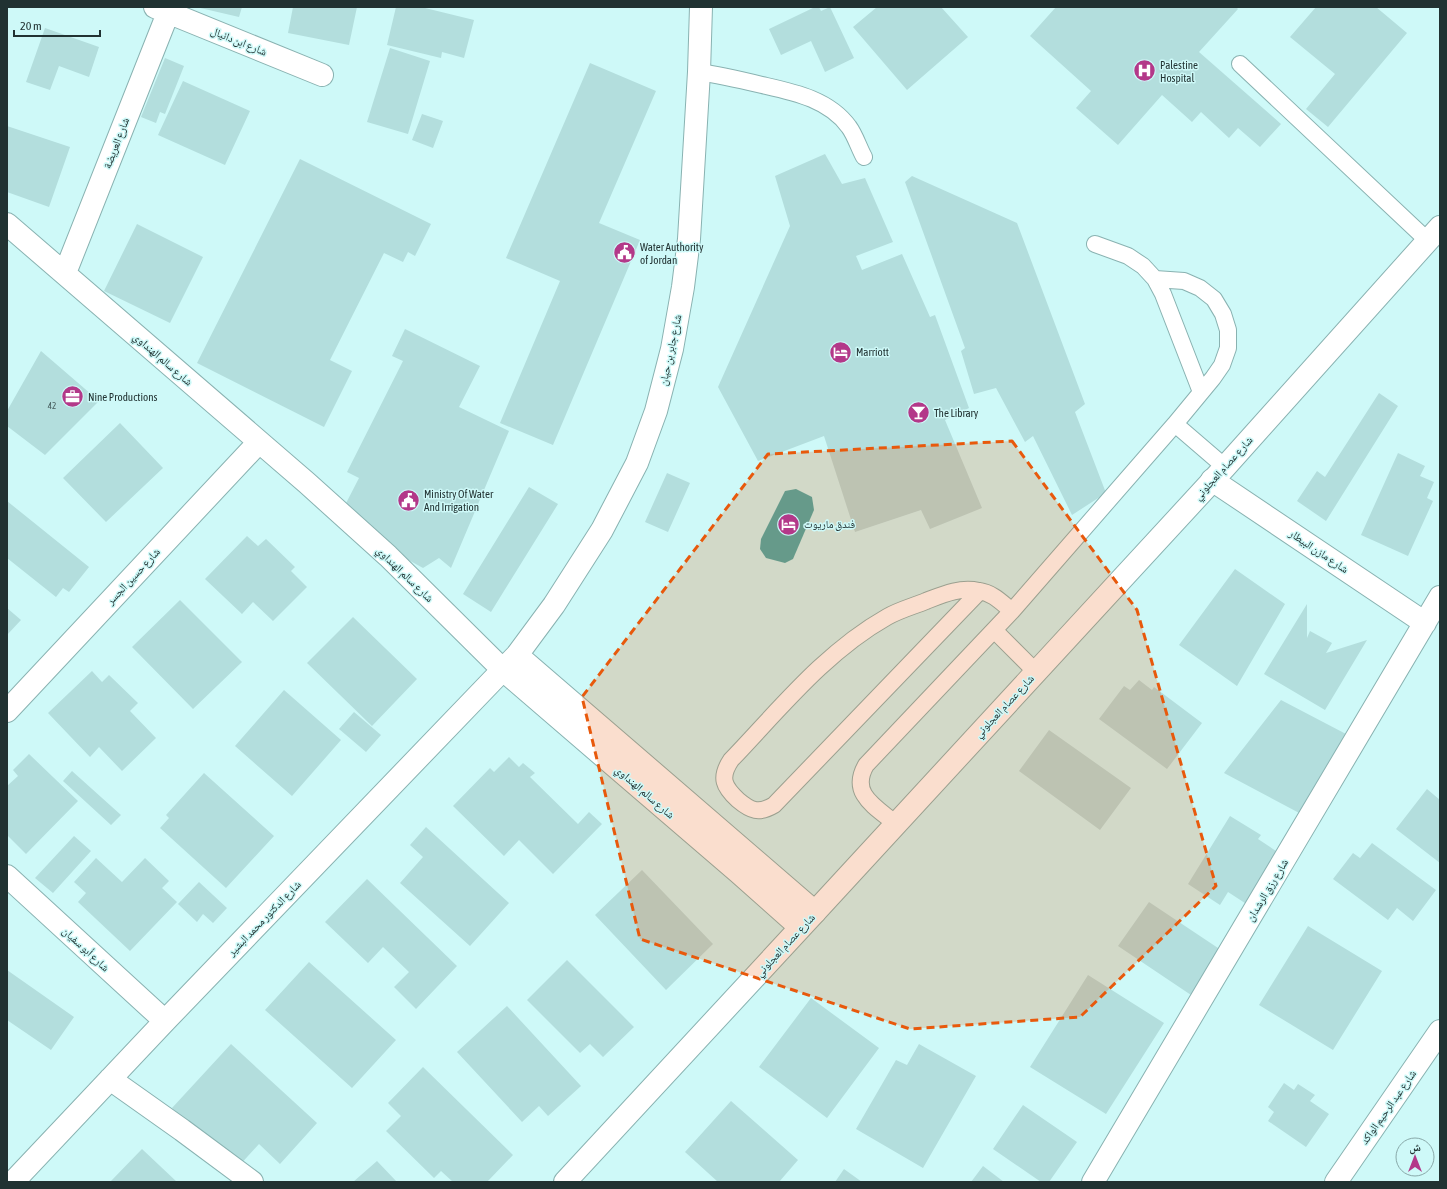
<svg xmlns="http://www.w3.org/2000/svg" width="1447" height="1189" font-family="'Asap Condensed','Noto Naskh Arabic',sans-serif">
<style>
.water{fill:#47abaa}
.building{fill:#b3dedd}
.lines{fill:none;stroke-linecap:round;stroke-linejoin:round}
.service-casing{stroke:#89b2b1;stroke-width:18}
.minor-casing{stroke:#89b2b1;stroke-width:24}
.tertiary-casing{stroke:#89b2b1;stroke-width:24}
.service{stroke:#fff;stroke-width:16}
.minor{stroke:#fff;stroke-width:22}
.tertiary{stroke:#fff;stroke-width:22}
.marked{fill:#e8590c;fill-opacity:0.2;stroke:#e8590c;stroke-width:3;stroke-dasharray:8 5;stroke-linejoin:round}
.labels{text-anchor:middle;stroke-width:3;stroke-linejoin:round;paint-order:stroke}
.number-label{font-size:9px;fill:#465d5d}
.street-label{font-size:11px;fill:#213232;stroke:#cef9f8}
.poi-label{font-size:11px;fill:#213232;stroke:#cef9f8;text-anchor:start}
</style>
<rect width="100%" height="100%" fill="#cef9f8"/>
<path class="water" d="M796,489L812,497L814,510L793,559L785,563L766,558L760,549L761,539L785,491Z"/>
<path class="building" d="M196,7H242L239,17Z
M293,7H357L349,45L288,33Z
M396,7H421L474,20L464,58L442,52L441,58L387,45Z
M815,7H819L821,11L830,7L854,58L825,72L811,41L781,55L769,29Z
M877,7H941L968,37L907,90L853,27Z
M1056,7H1236L1238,9L1199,52L1281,124L1260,147L1238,128L1229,138L1201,112L1192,122L1162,95L1118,145L1076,108L1091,91L1030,36Z
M1316,7H1376L1407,33L1328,127L1306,109L1335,74L1290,37Z
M45,28L99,47L89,77L59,66L50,90L26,82Z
M390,48L430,61L408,134L367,122Z
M165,58L184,66L165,114L160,112L156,123L141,117Z
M590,63L656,91L599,223L640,240L553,445L500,423L560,281L506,258Z
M183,81L250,111L225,165L158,135Z
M422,114L443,121L433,148L412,140Z
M7,126L70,147L49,207L7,192Z
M825,154L842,184L865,178L893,242L856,256L862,270L902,254L930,317L935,315L969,408L945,420L982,508L930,529L921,510L855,532L824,436L758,461L718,387L790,226L775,176Z
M300,159L431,224L415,256L408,252L403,262L384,253L330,360L352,371L324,427L197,363Z
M912,176L1017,223L1085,404L1075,412L1106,493L1072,515L1033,436L1025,442L996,388L974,394L961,351L965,348L905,182Z
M137,224L203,257L170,323L104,291Z
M405,329L480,366L459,407L509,431L451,568L439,558L423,568L403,557L341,513L359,478L347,472L403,361L392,356Z
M41,351L99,401L45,455L7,426V411Z
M1379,393L1398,406L1326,521L1297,501L1317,471L1325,477Z
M120,423L163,468L106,522L63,478Z
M1398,453L1425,466L1420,476L1434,482L1427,498L1433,501L1408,556L1361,535Z
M667,473L690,483L668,532L645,522Z
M529,487L558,504L491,612L463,594Z
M7,501L89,567L69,592L63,588L56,597L7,558Z
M247,536L258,546L266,539L295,567L291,571L307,587L273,621L253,602L242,614L205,579Z
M1235,569L1285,604L1237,686L1179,645Z
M180,600L242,662L193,709L132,647Z
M1307,604V638L1310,631L1332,643L1326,653L1367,640L1325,710L1264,674Z
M7,608L21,620L7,635Z
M353,617L417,679L372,726L307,663Z
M92,671L102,682L109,675L138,703L130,711L156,738L122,771L99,747L90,757L48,713Z
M1139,680L1152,690L1154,687L1202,723L1167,769L1099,719L1124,686L1130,690Z
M284,690L341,740L292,796L235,746Z
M1281,700L1346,734L1303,815L1224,773Z
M354,712L381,735L366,752L339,729Z
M1049,730L1131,788L1100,830L1019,771Z
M29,754L78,801L26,854L7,835V786L18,776L13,770Z
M509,757L519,767L523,763L535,773L530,777L578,824L589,812L602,824L553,874L519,840L504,856L453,806L490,768L494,772Z
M72,771L121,815L111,825L63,781Z
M204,773L274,836L226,888L160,828L169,818L166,815Z
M1427,789L1440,800V863L1396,829Z
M1230,816L1261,835L1258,839L1285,857L1251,907L1228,892L1220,905L1188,884Z
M426,827L509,903L470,946L400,883L423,857L410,845Z
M74,836L91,851L53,893L35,878Z
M1372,843L1436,890L1413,921L1397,908L1388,920L1333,879L1353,853L1360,858Z
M96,858L122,882L145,858L169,881L162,888L177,902L130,951L78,902L86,893L74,882Z
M642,870L713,944L666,990L595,915Z
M367,879L457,966L416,1009L394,987L409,972L383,947L368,963L325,922Z
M199,882L227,908L213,923L203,914L197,922L178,904Z
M1149,902L1221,950L1191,995L1118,946Z
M1308,926L1382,971L1333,1050L1259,1005Z
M567,960L634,1027L603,1057L590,1044L580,1053L527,1000Z
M309,962L396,1040L352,1088L265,1010Z
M7,970L74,1017L51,1050L7,1020Z
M1088,975L1164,1023L1106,1114L1030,1067Z
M811,998L879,1048L827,1118L759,1067Z
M507,1006L581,1086L548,1116L539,1106L522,1122L457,1052Z
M231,1044L317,1123L280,1164L259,1144L237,1168L172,1108Z
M919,1044L976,1076L923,1168L856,1129L896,1060L907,1065Z
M423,1067L513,1155L487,1182H453L441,1171L434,1178L386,1131L401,1116L388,1103Z
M1284,1083L1294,1090L1298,1084L1315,1095L1310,1101L1329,1114L1306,1147L1268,1121L1274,1112L1268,1107Z
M731,1101L798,1160L779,1182H718L685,1152Z
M1023,1105L1077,1142L1049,1182H1041L993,1149Z
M142,1149L177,1182H110Z
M377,1161L397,1182H353Z
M983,1166L1004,1182H971Z
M844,1169L862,1182H835Z"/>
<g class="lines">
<defs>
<path id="service" d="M1240,64L1427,240
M699,72C720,75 741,80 762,85C793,92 829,99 849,127C855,135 859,148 864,157
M1095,244L1128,256L1143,266L1155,279L1163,294L1201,392
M1175,424L1225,467
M980,591L774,805C759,814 751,811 738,800C724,787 719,778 731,760C779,710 825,652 887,617C899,610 914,606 926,601C944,594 960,587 979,591C993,593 1002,603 1012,611
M994,630L1036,672
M896,824C876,807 849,794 866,765L1012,611L1175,424L1213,378L1222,365L1228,348V330L1223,314L1214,299L1200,288L1184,281L1155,279"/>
<path id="minor" d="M155,7L322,75
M7,224L307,483L388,556L503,670L738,872L800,927
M65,273L168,13
M1212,480L1425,623
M517,655L815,912
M7,711L259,442
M7,876L165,1021
M110,1079L182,1130L252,1182
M13,1182L165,1021L517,655L554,605L602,530L637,463L656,411L672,349L683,287L689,239L699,72L701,7
M1093,1182L1440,597
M1336,1182L1440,1031"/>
<path id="tertiary" d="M565,1182L815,912L1225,467L1440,227"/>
</defs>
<use href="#service" class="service-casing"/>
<use href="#minor" class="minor-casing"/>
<use href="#tertiary" class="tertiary-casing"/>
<use href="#service" class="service"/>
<use href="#minor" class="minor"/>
<use href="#tertiary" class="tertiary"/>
</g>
<path class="marked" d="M1012,441L1137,610L1216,886L1080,1017L910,1029L640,939L582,697L768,454Z"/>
<defs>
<symbol id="hospital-disc" viewBox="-11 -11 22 22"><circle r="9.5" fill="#b33889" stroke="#cef9f8"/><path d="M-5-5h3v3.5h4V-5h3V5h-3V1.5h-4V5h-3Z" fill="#fff"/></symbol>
<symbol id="civic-disc" viewBox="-11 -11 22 22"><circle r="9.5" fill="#b33889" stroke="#cef9f8"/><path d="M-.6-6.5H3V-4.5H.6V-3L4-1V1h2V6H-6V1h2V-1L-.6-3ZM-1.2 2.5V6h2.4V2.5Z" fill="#fff"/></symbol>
<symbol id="hotel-disc" viewBox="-11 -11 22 22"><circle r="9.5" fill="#b33889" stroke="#cef9f8"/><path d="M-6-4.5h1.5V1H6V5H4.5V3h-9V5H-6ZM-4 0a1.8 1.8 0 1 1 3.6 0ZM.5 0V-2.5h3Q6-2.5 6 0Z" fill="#fff"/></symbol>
<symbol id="office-disc" viewBox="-11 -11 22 22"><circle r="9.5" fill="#b33889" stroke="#cef9f8"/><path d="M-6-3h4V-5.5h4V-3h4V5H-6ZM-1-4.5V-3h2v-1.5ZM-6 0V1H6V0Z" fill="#fff"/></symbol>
<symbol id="bar-disc" viewBox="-11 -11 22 22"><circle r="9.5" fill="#b33889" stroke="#cef9f8"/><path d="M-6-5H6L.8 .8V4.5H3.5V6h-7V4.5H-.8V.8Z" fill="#fff"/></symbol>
</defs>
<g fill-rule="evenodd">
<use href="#hospital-disc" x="1132" y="58" width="25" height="25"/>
<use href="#civic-disc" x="612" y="240" width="25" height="25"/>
<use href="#hotel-disc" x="828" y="340" width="25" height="25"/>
<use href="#office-disc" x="60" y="384" width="25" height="25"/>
<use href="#bar-disc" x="906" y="400" width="25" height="25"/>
<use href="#civic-disc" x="396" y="488" width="25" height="25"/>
<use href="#hotel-disc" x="776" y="512" width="25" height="25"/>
</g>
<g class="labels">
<g class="number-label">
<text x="52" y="409">42</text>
</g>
<g class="street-label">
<text transform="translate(239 41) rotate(22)" y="4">شارع ابن دانيال</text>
<text transform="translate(116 143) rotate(-69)" y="4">شارع العريضة</text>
<text transform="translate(670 350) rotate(-78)" y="4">شارع جابر بن حيان</text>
<text transform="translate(163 359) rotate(41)" y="4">شارع سالم الهنداوي</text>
<text transform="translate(1223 468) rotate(-48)" y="4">شارع عصام العجلوني</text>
<text transform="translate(1319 551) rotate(34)" y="4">شارع مازن البيطار</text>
<text transform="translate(405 574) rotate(44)" y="4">شارع سالم الهنداوي</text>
<text transform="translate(133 576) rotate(-47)" y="4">شارع حسين الجسر</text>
<text transform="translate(1004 706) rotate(-47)" y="4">شارع عصام العجلوني</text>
<text transform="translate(645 792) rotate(41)" y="4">شارع سالم الهنداوي</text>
<text transform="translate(1267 890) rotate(-59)" y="4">شارع رزق الرشدان</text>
<text transform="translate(264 918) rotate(-46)" y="4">شارع الدكتور محمد البشير</text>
<text transform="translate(785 945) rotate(-47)" y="4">شارع عصام العجلوني</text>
<text transform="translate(86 949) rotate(43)" y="4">شارع أبو سفيان</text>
<text transform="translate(1388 1107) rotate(-55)" y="4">شارع عبد الرحيم الواكد</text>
</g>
<g class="poi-label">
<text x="1160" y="69">Palestine<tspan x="1160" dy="13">Hospital</tspan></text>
<text x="640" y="251">Water Authority<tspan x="640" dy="13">of Jordan</tspan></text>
<text x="856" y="356">Marriott</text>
<text x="88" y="401">Nine Productions</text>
<text x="934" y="417">The Library</text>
<text x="424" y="498">Ministry Of Water<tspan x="424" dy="13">And Irrigation</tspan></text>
<text x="804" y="528">فندق ماريوت</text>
</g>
</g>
<rect width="1447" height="1189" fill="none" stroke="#213232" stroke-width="16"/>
<g transform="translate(1415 1157)"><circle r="19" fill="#cef9f8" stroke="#89a9a9"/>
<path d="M0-3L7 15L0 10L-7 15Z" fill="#b33889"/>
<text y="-6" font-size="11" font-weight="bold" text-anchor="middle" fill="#213232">ش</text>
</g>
<path d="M14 30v6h86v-6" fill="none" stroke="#213232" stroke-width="2"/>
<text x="20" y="30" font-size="12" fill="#213232" stroke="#cef9f8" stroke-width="3" paint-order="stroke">20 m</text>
</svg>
